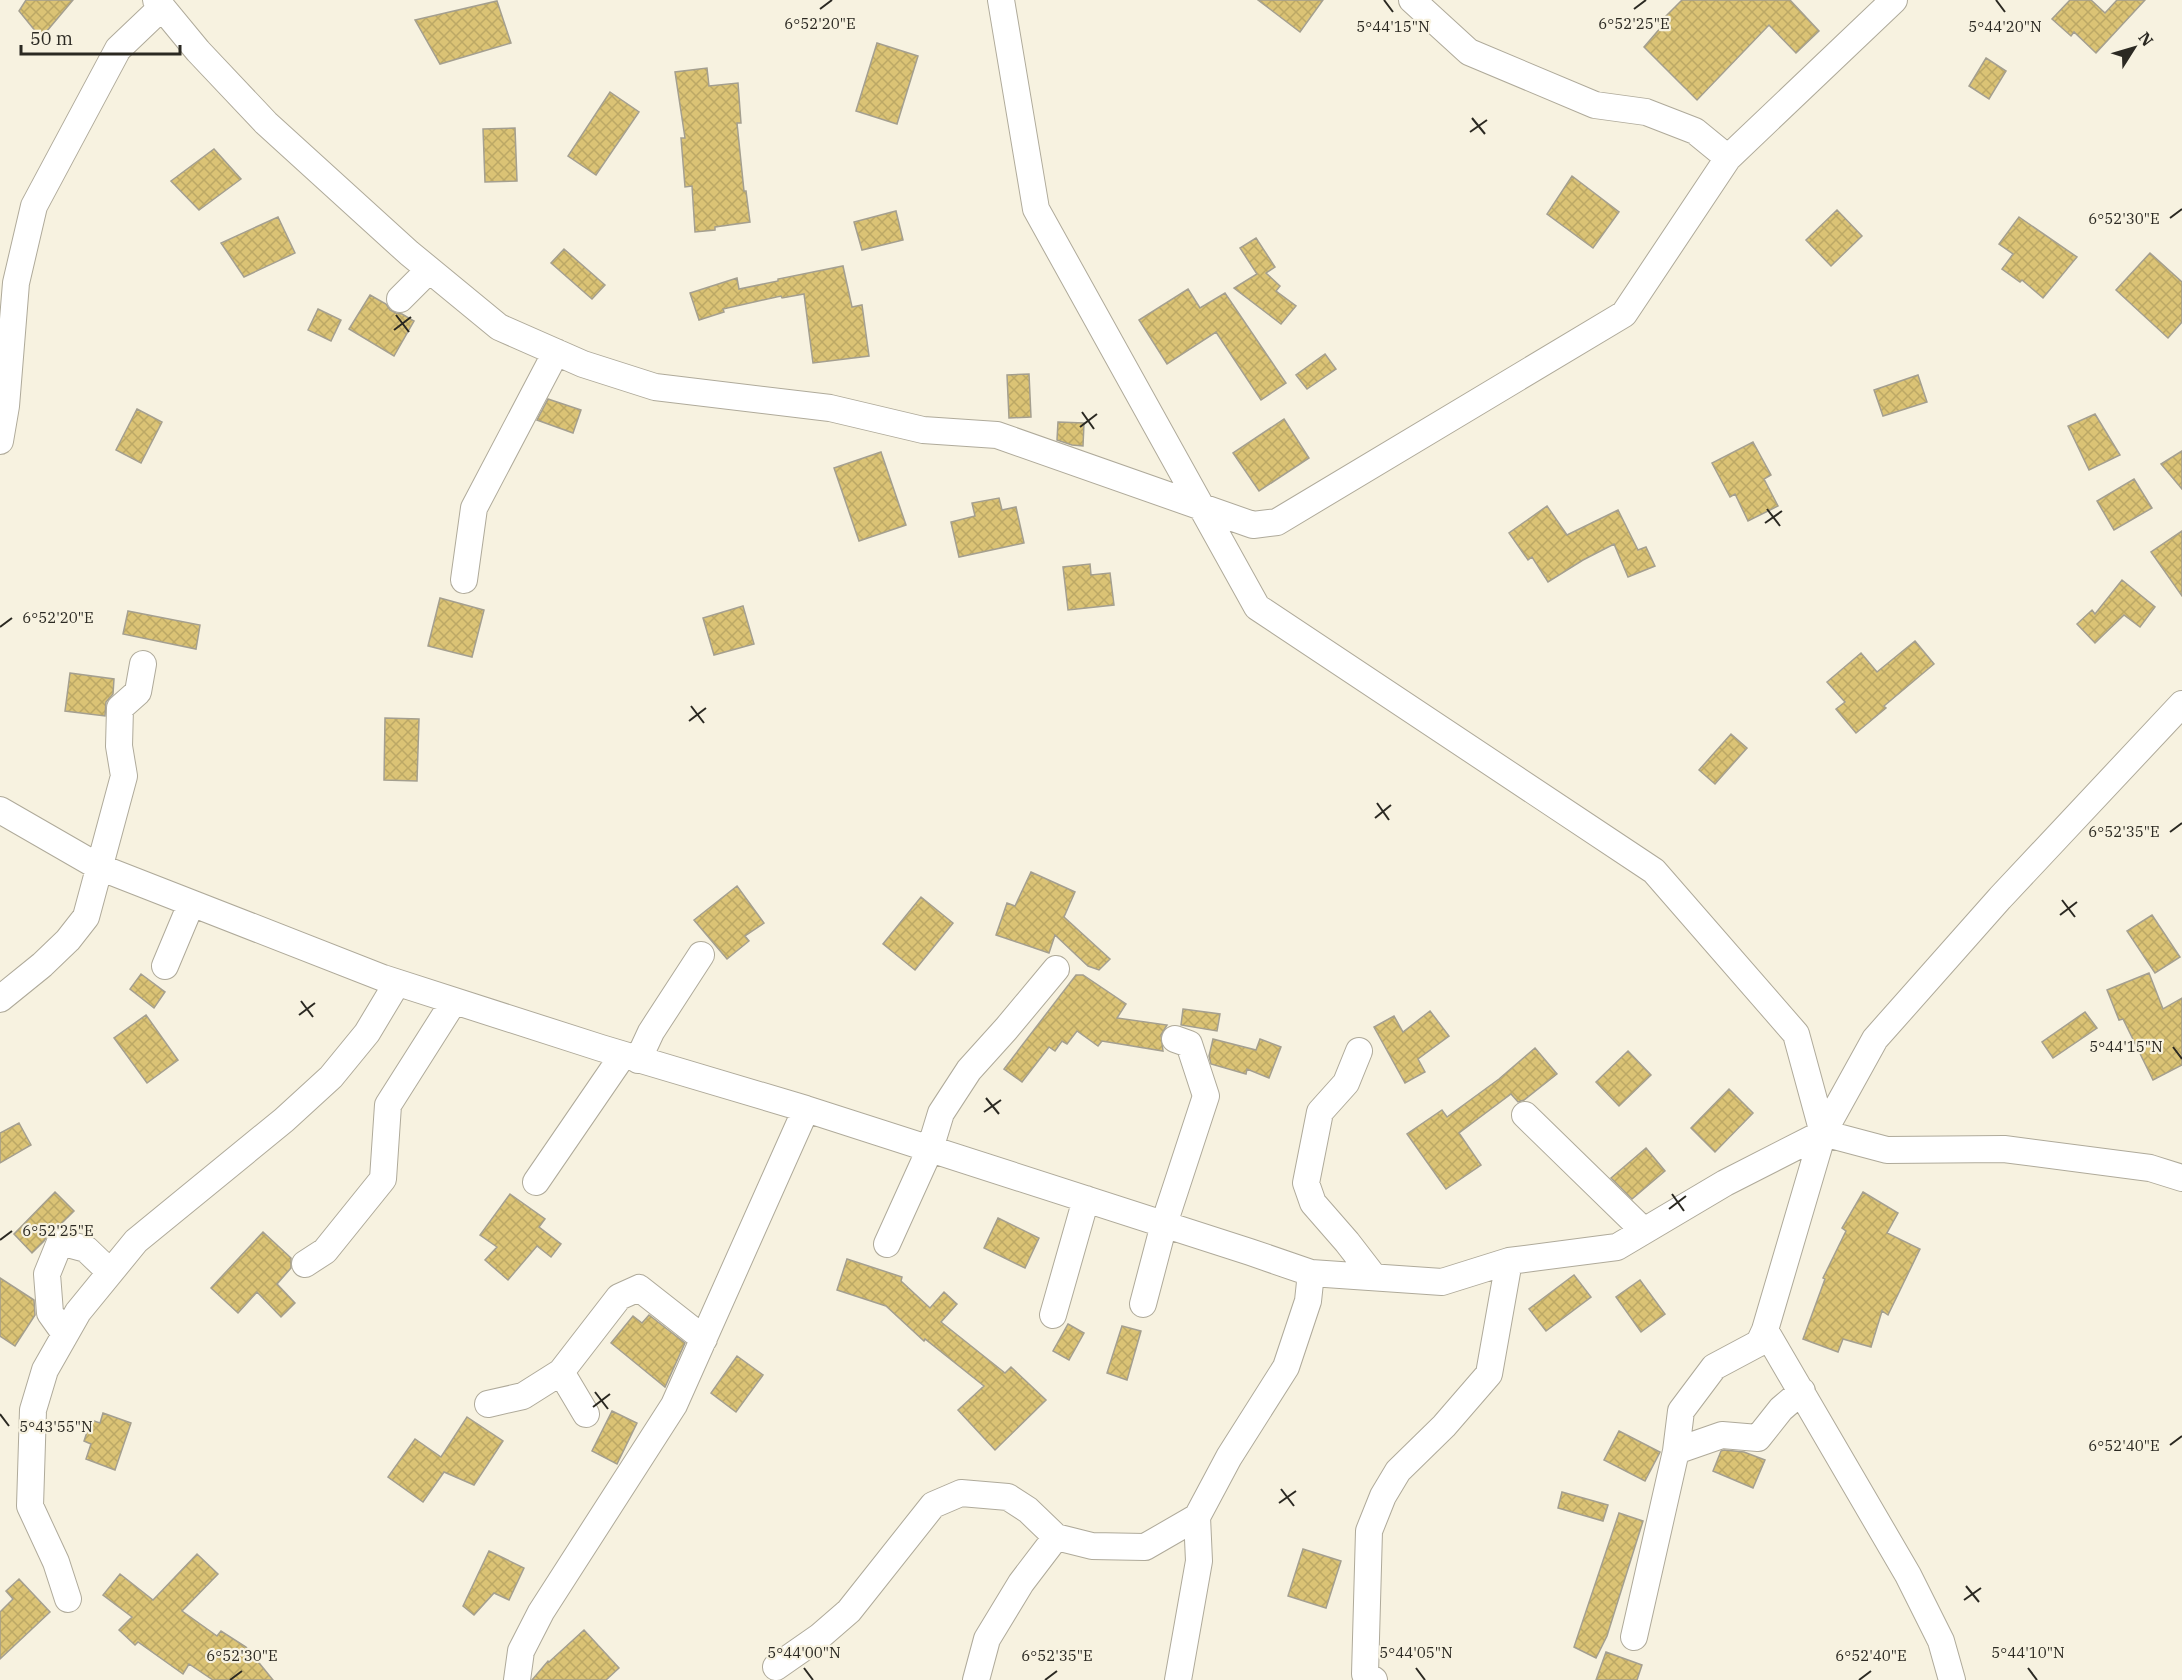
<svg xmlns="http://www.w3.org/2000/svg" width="2182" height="1680" font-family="'IBM Plex Serif',serif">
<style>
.building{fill:url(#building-cross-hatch);stroke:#a49f8f;stroke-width:1.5}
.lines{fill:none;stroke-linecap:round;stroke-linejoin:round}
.minor-casing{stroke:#afaa9a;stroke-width:28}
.minor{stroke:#fff;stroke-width:26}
.ticks{fill:none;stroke:#2b2922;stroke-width:2}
.ticks-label{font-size:15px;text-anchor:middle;fill:#2b2922;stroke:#f7f2e0;stroke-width:4.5;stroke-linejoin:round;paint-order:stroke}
</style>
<defs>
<pattern id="building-cross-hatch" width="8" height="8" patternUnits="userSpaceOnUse" patternTransform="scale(1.5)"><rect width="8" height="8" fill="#dbc375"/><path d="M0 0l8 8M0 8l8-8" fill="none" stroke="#bca865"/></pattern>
</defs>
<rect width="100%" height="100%" fill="#f7f2e0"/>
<path class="building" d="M26,0H73L41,38L19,11Z
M1258,0H1323L1300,32Z
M1682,0H1790L1819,31L1796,53L1769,25L1697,100L1644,47L1662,26L1659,23Z
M2070,0H2091L2105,13L2117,0H2145L2096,53L2074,32L2071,36L2052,19Z
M497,1L511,43L440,64L415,20Z
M877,43L918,56L897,124L856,111Z
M1986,58L2006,71L1989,99L1969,86Z
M707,68L709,86L738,83L741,123H737L744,191H746L750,222L715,227V230L695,232L692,186L685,187L681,138H685L675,72Z
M610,92L639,112L596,175L568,156Z
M515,128L517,181L485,182L483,129Z
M214,149L241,179L199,210L171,181Z
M1572,176L1619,212L1593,248L1547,214Z
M1837,210L1862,236L1831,266L1806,240Z
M896,211L903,240L862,250L854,222Z
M278,217L295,253L244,277L221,243Z
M2019,217L2077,257L2043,298L2022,280L2020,282L2002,269L2013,254L1999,244Z
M1256,238L1275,267L1266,273L1280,286L1276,291L1296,306L1281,324L1234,288L1257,274L1240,248Z
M564,249L605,285L592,299L551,263Z
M2150,253L2182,282V322L2168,338L2116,290Z
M843,266L852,307L862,305L869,356L813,363L804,294L782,298L781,296L723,309L724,312L699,320L690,293L737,278L739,289L778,281V279Z
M1188,289L1200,308L1225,293L1286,383L1261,400L1216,332L1167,364L1139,320Z
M370,295L386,304L390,310L396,313L402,314L414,321L394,356L349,329Z
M318,309L341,320L331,341L308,330Z
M1325,354L1336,369L1307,389L1296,375Z
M1029,374L1031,417L1009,418L1007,375Z
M1918,375L1927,402L1883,416L1874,390Z
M548,399L581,410L573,433L537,420Z
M137,409L162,422L141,463L116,450Z
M2095,414L2120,455L2089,470L2068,426Z
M1284,419L1309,458L1259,491L1233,453Z
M1058,422L1084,423L1083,446L1072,445L1057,440Z
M1753,442L1771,475L1764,479L1778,506L1748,521L1735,494L1730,497L1712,463Z
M2182,451V489L2161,464Z
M881,452L906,525L859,541L834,468Z
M2134,479L2152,508L2114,530L2097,501Z
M999,498L1002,510L1016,507L1024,543L959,557L951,522L975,516L972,503Z
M1547,506L1567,535L1618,510L1638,550L1646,547L1655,566L1628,577L1614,544L1583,560L1548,582L1532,557L1528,560L1509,533Z
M2182,531V596L2151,552Z
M1090,564L1091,575L1110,573L1114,605L1068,610L1063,567Z
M2122,580L2155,607L2140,627L2124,615L2095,643L2077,624L2092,610L2095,614Z
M440,598L484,610L472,657L428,646Z
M743,606L754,644L714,655L703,618Z
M128,611L200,625L196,649L123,634Z
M1915,641L1934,664L1884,706L1886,708L1856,733L1836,709L1845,702L1827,682L1861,653L1877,672Z
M70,673L114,679L113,694L106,702L105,716L65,711Z
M385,718L419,719L417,781L384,780Z
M1731,734L1747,748L1715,784L1699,770Z
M1031,872L1075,892L1064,917L1110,959L1099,970L1088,966L1055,935L1049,953L996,935L1007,903L1015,906Z
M737,886L764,923L745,936L749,941L727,959L694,920Z
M921,897L953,923L915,970L883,944Z
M2152,915L2180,957L2155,973L2127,931Z
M2149,973L2163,1009L2182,998V1065L2153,1080L2123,1019L2119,1020L2107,990Z
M141,974L165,992L154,1008L130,989Z
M1076,975H1083L1126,1004L1117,1018L1167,1025L1161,1035L1163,1051L1102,1041L1098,1046L1077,1031L1067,1044L1062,1041L1055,1051L1049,1047L1022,1082L1004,1069Z
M1183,1009L1220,1014L1217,1031L1181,1025Z
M1430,1011L1449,1036L1418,1059L1425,1072L1405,1083L1374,1027L1394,1016L1403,1032Z
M2085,1012L2097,1028L2053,1058L2042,1042Z
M146,1015L178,1060L147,1083L114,1038Z
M1213,1039L1256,1050L1260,1039L1281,1047L1269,1078L1247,1069L1246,1074L1211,1064L1209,1056Z
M1535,1048L1557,1074L1524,1100L1518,1102L1511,1094L1459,1133L1481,1165L1446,1189L1407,1134L1442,1110L1447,1117L1499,1079Z
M1628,1051L1651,1075L1619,1106L1596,1082Z
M1729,1089L1753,1113L1715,1152L1691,1128Z
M19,1123L31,1145L0,1163V1133Z
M1646,1148L1665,1171L1632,1199L1611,1178Z
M55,1192L74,1211L58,1227L50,1231L44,1241L32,1253L14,1234Z
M1863,1192L1898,1213L1887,1233L1920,1249L1888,1315L1882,1311L1871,1347L1843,1339L1838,1352L1803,1339L1825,1279L1823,1278L1846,1231L1842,1228Z
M510,1194L545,1219L539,1227L561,1244L551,1257L537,1246L508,1280L485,1260L497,1247L480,1235Z
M998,1218L1039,1238L1025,1268L984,1248Z
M263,1232L291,1258V1268L277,1284L295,1303L281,1317L257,1292L238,1313L211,1288Z
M847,1259L902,1277L901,1281L930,1308L944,1292L957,1304L941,1322L1005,1373L1011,1367L1046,1400L995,1450L958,1410L984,1386L925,1339L924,1341L886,1306L837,1290Z
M1574,1275L1591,1297L1546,1331L1529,1309Z
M0,1278L34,1300L35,1315L15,1346L0,1336Z
M1640,1280L1665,1314L1641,1332L1616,1297Z
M649,1315L685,1343L665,1387L611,1343L633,1316L642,1323Z
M1068,1324L1084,1333L1069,1360L1053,1351Z
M1122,1326L1141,1331L1127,1380L1107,1373Z
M737,1356L763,1375L736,1412L711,1393Z
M612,1411L637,1423L617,1464L592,1451Z
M103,1413L131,1423L115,1470L86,1459L91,1444L84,1441L91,1420L100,1423Z
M467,1417L503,1441L474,1485L444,1472L423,1502L388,1477L415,1439L441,1457Z
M1619,1431L1660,1452L1645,1481L1604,1460Z
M1724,1450L1744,1452L1765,1460L1753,1488L1713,1471L1721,1451Z
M1562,1492L1608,1505L1603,1521L1558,1508Z
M1619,1513L1643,1521L1607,1636L1596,1658L1574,1647Z
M1303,1549L1341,1561L1326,1608L1288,1596Z
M489,1551L524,1568L509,1600L494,1593L474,1615L463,1606Z
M197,1554L218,1574L182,1611L217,1636L221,1631L246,1647L273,1680H213L189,1664L183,1674L138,1642L135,1645L119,1630L132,1617L103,1595L120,1574L153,1600Z
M19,1579L50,1612L0,1659V1612L13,1599L6,1591Z
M584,1630L619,1668L606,1680H532L548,1661L549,1662Z
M1606,1652L1642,1665L1637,1680H1596Z"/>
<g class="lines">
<defs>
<path id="minor" d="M156,0L198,51L266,123L409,253L499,327L583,364L655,387L830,408L923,430L997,435L1253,525L1277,522L1624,314L1728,158L1894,0
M1001,0L1036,209L1257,607L1654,871L1796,1034L1823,1133L1765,1330L1908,1575L1941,1641L1952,1680
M1412,0L1469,52L1595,105L1646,112L1695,131L1728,158
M400,299L429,270
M0,441L6,406L16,283L34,206L118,49L162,7
M464,580L474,508L556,352
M0,810L99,867L383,978L601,1048L806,1109L1250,1252L1311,1273L1442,1282L1509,1261L1617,1247L1725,1183L1823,1133L1875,1039L2000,898L2182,704
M165,966L191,904
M0,999L42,965L68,940L86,917L124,776L119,746L120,708L138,692L143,664
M1359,1051L1346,1083L1320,1112L1306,1183L1313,1203L1347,1242L1374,1277
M638,1060L651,1032L701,955
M1525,1115L1644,1231
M1823,1133L1887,1150L2004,1149L2150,1168L2182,1178
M536,1182L623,1055
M887,1244L930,1149L941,1113L969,1070L1006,1029L1056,969
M305,1264L325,1251L383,1179L388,1105L454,1001
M1143,1304L1164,1224L1206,1096L1189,1044L1175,1039
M1053,1315L1086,1199
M65,1334L50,1313L47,1274L60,1242L86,1249L110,1272
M561,1372L586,1414
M488,1404L523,1396L561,1372L619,1297L639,1288L704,1339
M1676,1451L1722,1435L1758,1438L1781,1409L1802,1391
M68,1599L56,1562L30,1506L33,1410L45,1370L78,1312L136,1241L284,1120L331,1077L367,1033L397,983
M1634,1637L1676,1451L1681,1411L1714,1367L1759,1343L1765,1330
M776,1667L819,1637L849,1611L933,1505L961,1493L1008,1497L1028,1510L1056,1537
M517,1680L521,1651L541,1612L674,1405L806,1109
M976,1680L987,1639L1021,1583L1056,1537L1092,1546L1145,1547L1197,1517
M1178,1680L1199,1561L1197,1517L1229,1457L1286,1367L1308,1301L1311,1273
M1374,1680L1365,1674L1369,1531L1383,1496L1398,1471L1444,1426L1489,1374L1509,1261"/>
</defs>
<use href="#minor" class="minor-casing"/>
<use href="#minor" class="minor"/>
</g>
<path class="ticks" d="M1384,0L1393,12M1996,0L2005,12M820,9L832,0M1634,9L1646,0M1472,118L1485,134M1470,132L1487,120M2170,218L2182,209M396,315L409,332M394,330L411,317M1082,412L1094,429M1080,427L1097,414M1767,509L1780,526M1765,523L1782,511M0,627L12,618M691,706L704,723M689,721L706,708M1377,803L1389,820M1375,818L1391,805M2170,832L2182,823M2062,900L2075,917M2060,915L2077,902M301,1001L313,1017M299,1015L315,1003M2173,1047L2182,1059M986,1098L999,1114M984,1112L1001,1100M1672,1194L1684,1211M1669,1209L1686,1196M0,1240L12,1231M595,1392L608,1409M593,1407L610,1394M0,1414L9,1426M2170,1445L2182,1436M1281,1489L1294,1506M1279,1503L1296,1491M1966,1586L1979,1602M1964,1600L1981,1588M804,1668L813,1680M1416,1668L1425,1680M2028,1668L2037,1680M230,1680L242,1671M1045,1680L1057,1671M1859,1680L1871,1671"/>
<g class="ticks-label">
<text x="820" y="29">6°52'20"E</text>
<text x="1634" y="29">6°52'25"E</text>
<text x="1393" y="32">5°44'15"N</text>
<text x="2005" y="32">5°44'20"N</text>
<text x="2124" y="224">6°52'30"E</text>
<text x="58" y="623">6°52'20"E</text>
<text x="2124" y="837">6°52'35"E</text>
<text x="2126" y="1052">5°44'15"N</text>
<text x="58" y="1236">6°52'25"E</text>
<text x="56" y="1432">5°43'55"N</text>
<text x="2124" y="1451">6°52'40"E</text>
<text x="804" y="1658">5°44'00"N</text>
<text x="1416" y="1658">5°44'05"N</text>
<text x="2028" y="1658">5°44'10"N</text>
<text x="242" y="1661">6°52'30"E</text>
<text x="1057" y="1661">6°52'35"E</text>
<text x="1871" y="1661">6°52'40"E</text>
</g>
<g transform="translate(2134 48) rotate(53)" stroke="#f7f2e0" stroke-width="4.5" paint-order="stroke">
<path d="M0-4.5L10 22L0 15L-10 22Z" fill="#2b2922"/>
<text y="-9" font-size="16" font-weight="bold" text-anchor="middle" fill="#2b2922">N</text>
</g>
<path d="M21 45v9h159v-9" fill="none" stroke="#2b2922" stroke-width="3"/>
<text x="30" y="45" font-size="18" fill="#2b2922" stroke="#f7f2e0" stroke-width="4.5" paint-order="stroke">50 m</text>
</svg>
